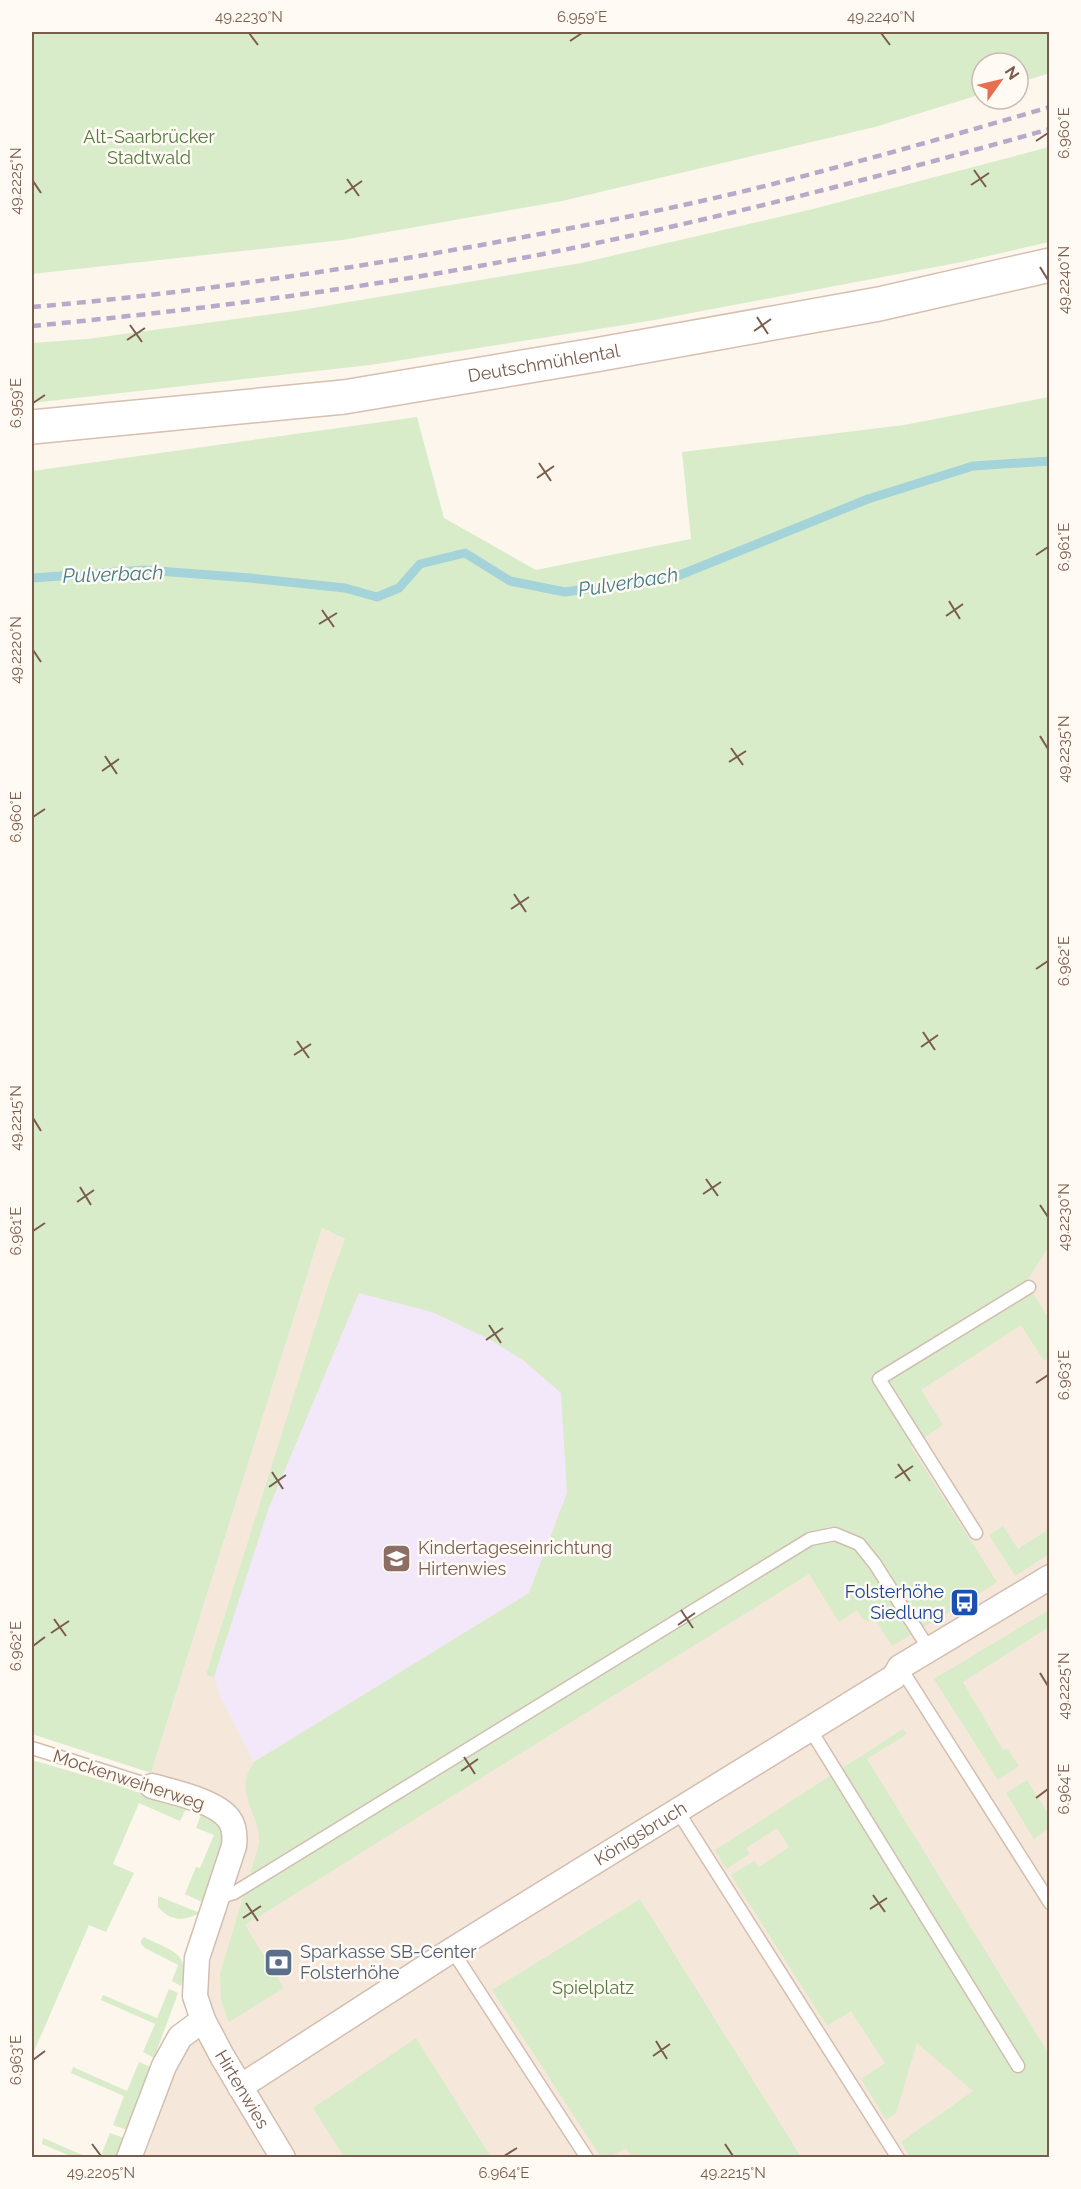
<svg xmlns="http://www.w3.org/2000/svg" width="1081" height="2189" font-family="Raleway,sans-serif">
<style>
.residential{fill:#f5e8da}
.education{fill:#f3e8fa}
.green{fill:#d8ecc9}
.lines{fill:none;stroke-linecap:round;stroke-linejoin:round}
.stream{stroke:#a5d3da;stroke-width:9}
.service-casing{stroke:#d1beb0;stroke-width:15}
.minor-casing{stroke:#d1beb0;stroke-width:27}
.secondary-casing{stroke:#d6c0b0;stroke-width:36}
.service{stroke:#fff;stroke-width:12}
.minor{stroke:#fff;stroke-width:24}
.secondary{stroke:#fff;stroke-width:33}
.rail{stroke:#b9a8c9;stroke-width:4.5;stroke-dasharray:9 6;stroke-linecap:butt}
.ticks{fill:none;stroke:#7a5c4d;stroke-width:2}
.labels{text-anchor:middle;stroke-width:5;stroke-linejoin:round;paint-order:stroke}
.park-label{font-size:18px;fill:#537a41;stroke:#fffaf3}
.street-label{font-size:18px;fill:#7a5c4d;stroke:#fffaf3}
.education-label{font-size:18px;fill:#785e54;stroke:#fffaf3;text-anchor:start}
.transit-label{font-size:18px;fill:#164399;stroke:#fffaf3;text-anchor:end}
.service-label{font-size:18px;fill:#4e5e75;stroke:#fffaf3;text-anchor:start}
.water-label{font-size:20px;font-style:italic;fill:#437c86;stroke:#fffaf3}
.neatline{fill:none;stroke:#7a5c4d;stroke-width:2}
.ticks-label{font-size:15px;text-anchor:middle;fill:#7a5c4d}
</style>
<rect width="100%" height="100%" fill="#fdf6ec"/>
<path class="residential" d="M1049,1103V2157L144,2158L174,2075L245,1852L246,1831L221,1798L151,1773L322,1228L345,1239Z"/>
<path class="education" d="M359,1293L432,1312L489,1339L523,1360L561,1393L567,1493L529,1593L254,1762L221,1698L214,1677L268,1510Z"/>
<path class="green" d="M32,32H1049L1050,73L1018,83V63H982V94L875,127L562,201L342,240L32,274Z
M1049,147V242L962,262L649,321L370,365L32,403V343L87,339L295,311L581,263L809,210Z
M1049,397L1050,1245L1026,1282L1049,1319V1357L1044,1361L1021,1325L921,1390L943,1425L911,1447L997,1582L974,1597L969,1590L952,1601L956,1608L892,1646L877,1622L863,1620L857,1610L839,1622L809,1574L245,1925L284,1988L229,2022L221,2000L220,1974L259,1844C259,1838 259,1831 257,1825C249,1800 237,1787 254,1762L529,1593L567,1493L561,1393L523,1360L489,1339L432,1312L359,1293L268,1510L214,1677L206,1675L330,1280L345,1239L322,1228L151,1773L32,1734V471L417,417L444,518L536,570L691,539L682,452L904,425Z
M1003,1526L1018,1549L1049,1529V1554L1015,1576L989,1535Z
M1049,1610V1627L963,1682L1000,1745L1004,1750L1007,1748L1019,1766L998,1780L934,1679Z
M903,1729L907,1734L867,1759L1049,2054L1048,2157H910L901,2142L973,2091L917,2043L896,2113L886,2120L861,2079L885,2063L851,2011L827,2026L731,1875L754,1861L759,1867L789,1847L777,1828L746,1848L750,1854L726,1869L715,1850Z
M32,1760L114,1784L186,1809L180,1821L139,1803L113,1864L134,1873L106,1932L89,1925L32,2056Z
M1027,1780L1049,1815V1828L1034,1839L1006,1793Z
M201,1815C208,1818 216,1821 220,1828C229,1844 210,1886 204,1903L185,1894L196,1867L200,1868L214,1835L196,1828Z
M158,1896L200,1913C182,1922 171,1921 158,1907Z
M640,1899L801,2157H632L626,2148L610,2157H601L492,1990Z
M144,1937C168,1950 193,1952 181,1986L172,1981L178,1965L145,1948L141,1944V1940Z
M169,1989L178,1993L154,2058L143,2052L155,2024L101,2000L103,1995L157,2018Z
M416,2038L491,2157H344L313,2108Z
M139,2062L151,2067L127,2130L113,2125L124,2096L71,2073L73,2067L127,2091Z
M110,2133L124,2138L117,2157L100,2158Z
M43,2138L87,2157H73L42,2144Z"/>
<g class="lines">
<path class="stream" d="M32,578L145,570L250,578L345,588L377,597L399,588L420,564L465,553L510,581L565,592L680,575L868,499L973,466L1050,461"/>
<defs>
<path id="service" d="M976,1533L879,1379L1029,1287
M900,1667L1050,1903
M810,1729L1018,2066
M32,1748L152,1786
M677,1810L898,2158
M217,1898L234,1893L810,1539L835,1534L859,1544L875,1564L929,1649
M452,1950L587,2158"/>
<g id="minor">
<path id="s1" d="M152,1786C173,1792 216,1801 229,1819C235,1827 235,1837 234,1846L197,1958L195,1996L203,2020L222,2056L283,2158"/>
<path id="s2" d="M240,2087L452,1950L894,1677L900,1667L1050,1577"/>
<path d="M129,2158L164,2066L180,2037L203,2020"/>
</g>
<g id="secondary">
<path id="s3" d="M32,427L344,397L595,355L879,304L1050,265"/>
</g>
</defs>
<use href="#service" class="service-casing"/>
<use href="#minor" class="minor-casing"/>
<use href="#secondary" class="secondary-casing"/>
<use href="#service" class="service"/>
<use href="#minor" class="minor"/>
<use href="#secondary" class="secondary"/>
<path class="rail" d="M32,307C184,294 336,271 487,244C582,226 678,208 773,184C866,160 958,134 1050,107
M32,326C199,310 367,288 533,256C707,222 879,177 1050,129"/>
</g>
<path class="ticks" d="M249,33L258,45M881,33L890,45M570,41L582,33M1036,141L1048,133M974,170L986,187M347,179L359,196M33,181L41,193M971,185L989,173M345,193L362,181M1040,267L1048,280M757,317L768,334M130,325L142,342M754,331L771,319M127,340L145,328M33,403L45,395M539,463L551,481M537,478L554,466M1036,555L1048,547M949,601L960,619M322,610L334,627M946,616L963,604M319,624L337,613M33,650L41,662M1040,736L1048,749M731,748L743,765M105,756L117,774M729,762L746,751M102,771L119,759M33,817L45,809M514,894L526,912M511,909L529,897M1036,969L1048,961M923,1032L935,1050M297,1041L309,1058M921,1047L938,1035M294,1055L311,1044M33,1118L41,1131M706,1179L718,1196M80,1187L91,1205M703,1194L721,1182M77,1202L94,1190M1040,1205L1048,1217M33,1231L45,1223M489,1325L501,1343M486,1340L503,1328M1036,1383L1048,1375M898,1464L910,1481M272,1472L283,1489M895,1478L913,1466M269,1487L286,1475M681,1610L693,1628M54,1619L66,1636M678,1625L695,1613M51,1633L69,1621M33,1646L45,1637M1040,1673L1048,1686M464,1757L475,1774M461,1771L478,1759M1036,1798L1048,1789M873,1895L885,1912M246,1903L258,1921M870,1909L887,1898M243,1918L261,1906M656,2041L667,2059M653,2056L670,2044M33,2060L45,2051M92,2144L101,2156M725,2144L733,2156M504,2156L517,2148"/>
<defs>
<symbol id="school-square" viewBox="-11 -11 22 22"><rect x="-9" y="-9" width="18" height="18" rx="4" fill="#8d6e63" stroke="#fffaf3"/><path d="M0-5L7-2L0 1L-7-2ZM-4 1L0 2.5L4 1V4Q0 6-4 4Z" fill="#fff"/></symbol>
<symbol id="bus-square" viewBox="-11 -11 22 22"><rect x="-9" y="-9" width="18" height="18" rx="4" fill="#1a4fb4" stroke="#fffaf3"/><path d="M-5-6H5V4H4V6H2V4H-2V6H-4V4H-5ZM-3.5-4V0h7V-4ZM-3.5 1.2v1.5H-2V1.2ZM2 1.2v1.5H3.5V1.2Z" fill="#fff"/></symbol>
<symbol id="bank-square" viewBox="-11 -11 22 22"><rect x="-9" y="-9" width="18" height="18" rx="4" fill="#5c6f8a" stroke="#fffaf3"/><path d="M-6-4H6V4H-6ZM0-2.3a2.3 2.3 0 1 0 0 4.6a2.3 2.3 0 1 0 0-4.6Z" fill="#fff"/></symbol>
</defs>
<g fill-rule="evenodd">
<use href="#school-square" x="380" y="1542" width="33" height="33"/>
<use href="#bus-square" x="948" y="1586" width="33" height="33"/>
<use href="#bank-square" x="262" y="1946" width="33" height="33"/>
</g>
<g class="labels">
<g class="park-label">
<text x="149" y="143">Alt-Saarbrücker<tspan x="149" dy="21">Stadtwald</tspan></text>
<text x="593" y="1994">Spielplatz</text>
</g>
<g class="street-label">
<text dy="6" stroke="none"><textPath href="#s3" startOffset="516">Deutschmühlental</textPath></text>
<text transform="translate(129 1780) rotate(18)" y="6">Mockenweiherweg</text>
<text dy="6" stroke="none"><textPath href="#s2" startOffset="474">Königsbruch</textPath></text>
<text dy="6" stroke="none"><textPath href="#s1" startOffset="374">Hirtenwies</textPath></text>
</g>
<g class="education-label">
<text x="418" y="1554">Kindertageseinrichtung<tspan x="418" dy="21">Hirtenwies</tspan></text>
</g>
<g class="transit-label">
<text x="944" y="1598">Folsterhöhe<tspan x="944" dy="21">Siedlung</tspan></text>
</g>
<g class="service-label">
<text x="300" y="1958">Sparkasse SB-Center<tspan x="300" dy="21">Folsterhöhe</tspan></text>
</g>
<g class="water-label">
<text transform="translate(113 574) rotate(-2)" y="7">Pulverbach</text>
<text transform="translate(628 582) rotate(-9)" y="7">Pulverbach</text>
</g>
</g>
<rect width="1081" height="2189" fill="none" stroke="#fffaf3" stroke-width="66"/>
<g transform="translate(1000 81) rotate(56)"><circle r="28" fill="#fffaf3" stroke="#cabbb1" stroke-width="1.5"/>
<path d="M0-4.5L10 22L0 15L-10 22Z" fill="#e76f51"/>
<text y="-9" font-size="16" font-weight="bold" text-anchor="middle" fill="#7a5c4d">N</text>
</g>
<rect x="33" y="33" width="1015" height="2123" class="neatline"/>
<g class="ticks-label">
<text x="249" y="22">49.2230°N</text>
<text x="582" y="22">6.959°E</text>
<text x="881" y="22">49.2240°N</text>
<text transform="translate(1064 133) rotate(-90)" y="5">6.960°E</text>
<text transform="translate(16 181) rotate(-90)" y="5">49.2225°N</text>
<text transform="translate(1064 280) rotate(-90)" y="5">49.2240°N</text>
<text transform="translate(16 403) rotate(-90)" y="5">6.959°E</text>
<text transform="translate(1064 547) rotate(-90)" y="5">6.961°E</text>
<text transform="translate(16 650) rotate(-90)" y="5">49.2220°N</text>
<text transform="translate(1064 749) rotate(-90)" y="5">49.2235°N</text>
<text transform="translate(16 817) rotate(-90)" y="5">6.960°E</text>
<text transform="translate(1064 961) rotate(-90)" y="5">6.962°E</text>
<text transform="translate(16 1118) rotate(-90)" y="5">49.2215°N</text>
<text transform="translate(1064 1217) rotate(-90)" y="5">49.2230°N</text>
<text transform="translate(16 1231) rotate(-90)" y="5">6.961°E</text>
<text transform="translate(1064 1375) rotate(-90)" y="5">6.963°E</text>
<text transform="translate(16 1646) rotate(-90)" y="5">6.962°E</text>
<text transform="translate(1064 1686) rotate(-90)" y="5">49.2225°N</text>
<text transform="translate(1064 1789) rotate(-90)" y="5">6.964°E</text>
<text transform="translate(16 2060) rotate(-90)" y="5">6.963°E</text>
<text x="101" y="2178">49.2205°N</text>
<text x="504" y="2178">6.964°E</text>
<text x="733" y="2178">49.2215°N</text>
</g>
</svg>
